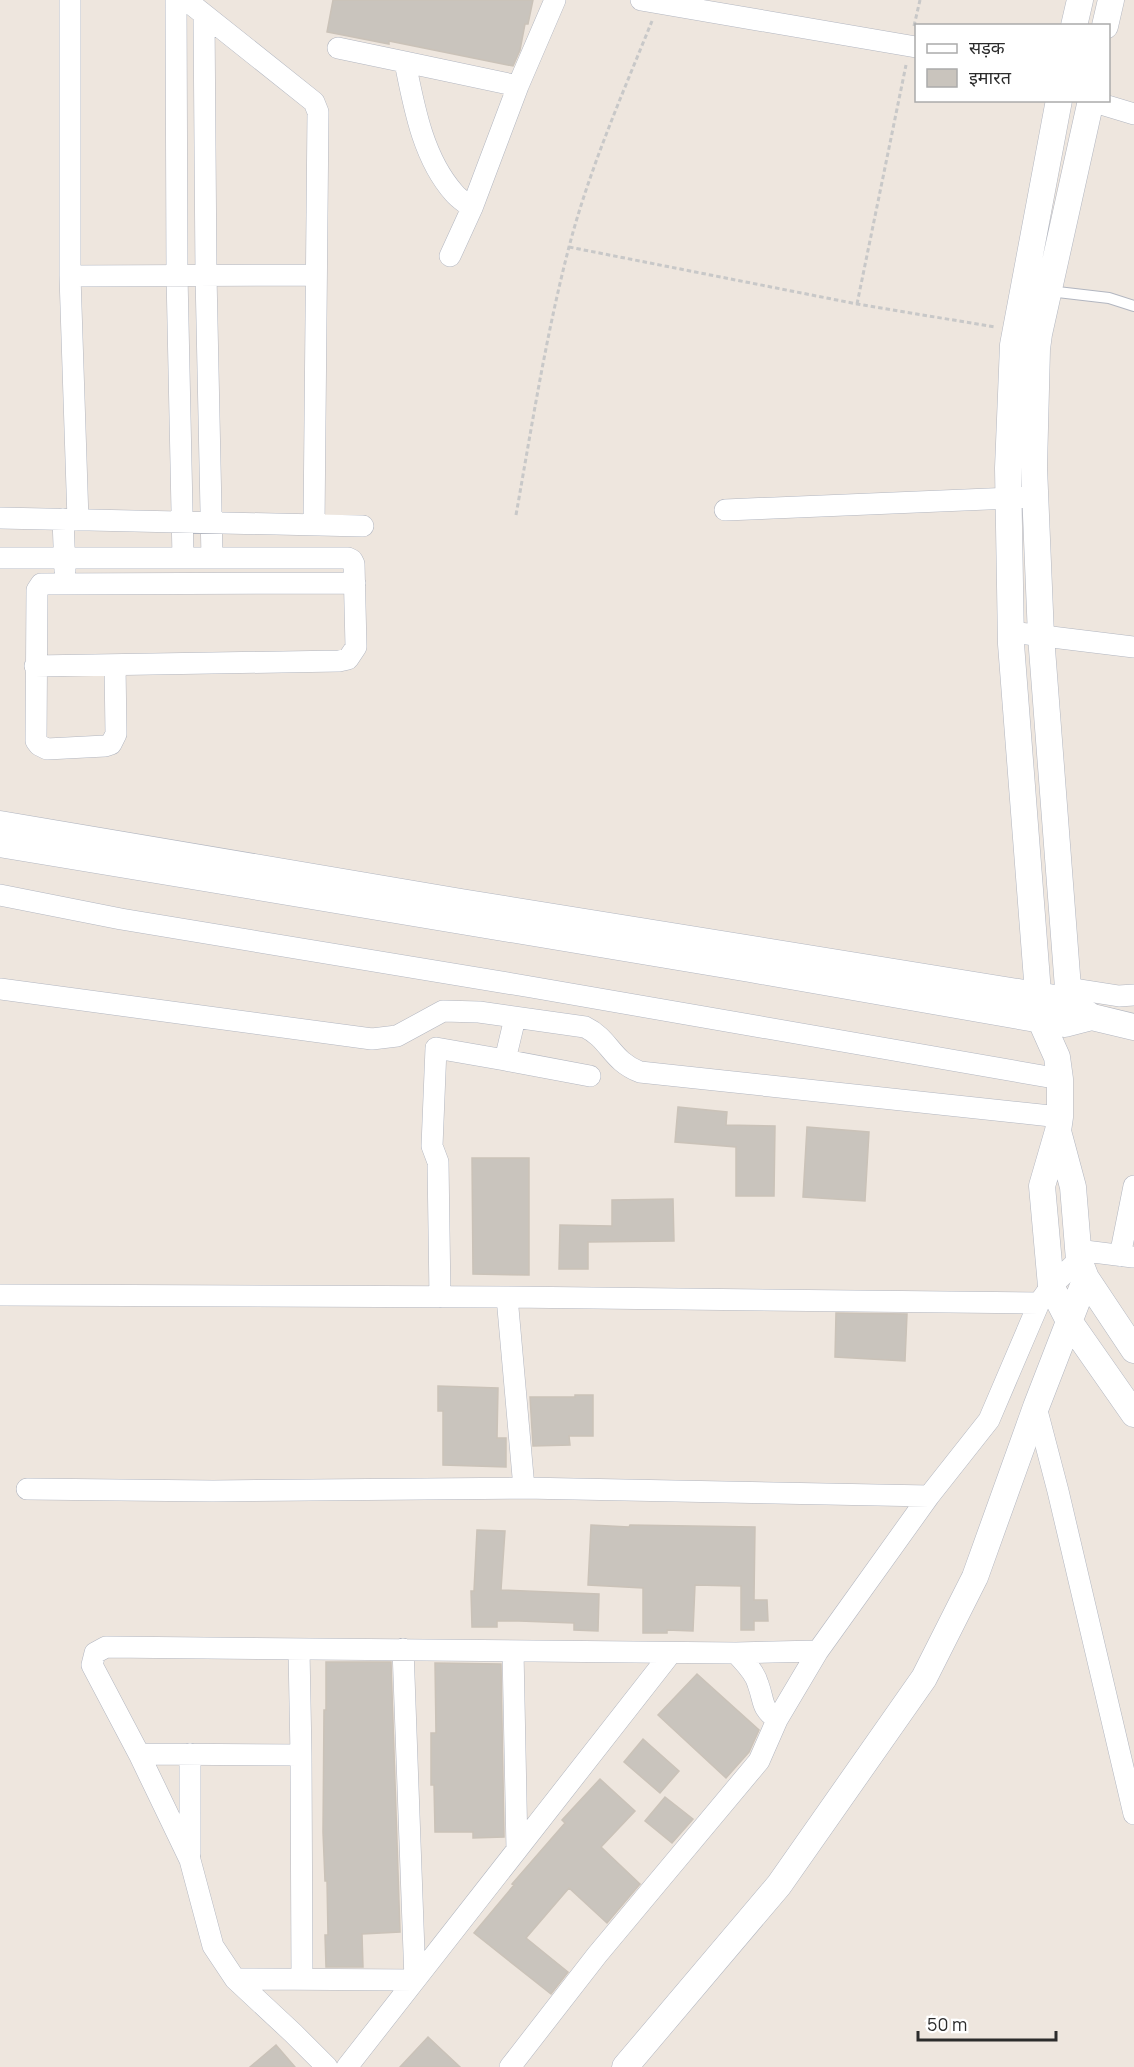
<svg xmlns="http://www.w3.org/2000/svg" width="1134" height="2067" font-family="Manrope,'Noto Sans Devanagari',sans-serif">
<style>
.building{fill:#c9c4bd;stroke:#cac2b8;stroke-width:1.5}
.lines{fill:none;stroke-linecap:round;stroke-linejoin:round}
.service-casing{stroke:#b2b6c0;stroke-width:12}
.minor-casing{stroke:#b2b6c0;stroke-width:22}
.tertiary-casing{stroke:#b2b6c0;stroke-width:27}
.path{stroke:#c8c8c8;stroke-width:3;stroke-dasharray:4.5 3;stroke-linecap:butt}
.service{stroke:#fff;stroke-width:10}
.minor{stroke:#fff;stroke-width:21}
.tertiary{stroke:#fff;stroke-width:26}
</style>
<rect width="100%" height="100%" fill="#eee6de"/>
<path class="building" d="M333,0H533L528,24H525L520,50L513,66L389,41V44L327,32Z
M678,1107L727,1112L726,1125L775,1126L774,1196H736V1147L675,1142Z
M807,1127L869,1132L865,1201L803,1197Z
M472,1158H529V1275L473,1274Z
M673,1199L674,1241L588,1242V1269H559L560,1225L612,1226V1200Z
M836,1313L907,1314L905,1361L835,1357Z
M438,1386L498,1388L497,1438H506V1467L443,1465V1411H438Z
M575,1395H593V1436H569L570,1445L533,1446L530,1397H575Z
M591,1525L629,1527L630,1525L755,1527L754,1600H767L768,1621H754V1630H741V1586L695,1585L693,1631L667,1630V1633H643V1588L588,1585Z
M477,1530L505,1531L501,1590L599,1594L598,1631L574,1630V1623L519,1621H497V1627H472L471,1591H474Z
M326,1662H391L400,1932L362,1934L363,1967H326L325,1935H328L327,1881H325L323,1832L324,1710H326Z
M435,1663L501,1664L504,1837L473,1838V1832H435L434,1785H431V1733H436Z
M697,1674L759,1730L749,1752L726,1778L658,1715Z
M643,1739L679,1771L660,1793L624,1762Z
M600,1779L635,1811L601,1847L640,1884L607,1923L569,1888L526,1938L568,1972L551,1994L474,1933L514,1885L512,1884L565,1823L562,1820Z
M665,1797L693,1819L672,1843L645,1821Z
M428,2037L460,2067H400Z
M276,2045L295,2067H250Z"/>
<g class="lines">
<defs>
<path id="service" d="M1049,291L1109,298L1134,306"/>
<path id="minor" d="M70,0V276L78,520
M176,0L177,275L183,558
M186,0L314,102L318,112L314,525
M641,0L916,47
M204,15L206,275L212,558
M338,48L405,62C414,107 423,158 454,193C459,199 466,203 472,208L450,256
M405,62L518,86L472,208
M518,86L555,0
M1091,101L1134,114
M70,276L315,275
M725,510L1036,497
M0,518L363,526
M63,519L65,571
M0,558H348L352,560L354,564L356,647L348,659L339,661L35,666
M1011,632L1134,647
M115,665L116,734L111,744L105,746L47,749L39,745L36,741L37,590L41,584L355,583
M0,895L121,919L531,987L1060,1079
M1068,988L1119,996L1134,995
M0,989L372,1039L397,1036L443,1011L479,1012L585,1027C610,1039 611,1061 640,1072L1060,1117
M505,1060L590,1076
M1077,1250L1133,1257
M1120,1256L1134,1186
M0,1295L507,1297L1039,1303L1051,1286L1079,1260
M440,1297L438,1162L432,1146L436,1048L505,1060L515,1018
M507,1297L524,1488
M1036,1407L1058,1491L1134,1814
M27,1489L213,1491L524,1488L929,1496
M299,1650L301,1755L302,1979
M513,1651L517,1850
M777,1720C760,1706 765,1703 758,1684C755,1672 744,1662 736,1653L818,1651
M139,1754L301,1755
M190,1754V1854
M235,1979L415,1980L403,1649
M327,2067L293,2033L235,1979L213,1946L190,1860L139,1754L92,1665L95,1653L106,1647L736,1653
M347,2067L671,1653
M510,2067L597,1955L759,1761L777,1720L818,1651L929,1496L989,1420L1039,1303"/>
<path id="tertiary" d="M1074,26L1080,0
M1105,26L1111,0
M1059,100L1013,345L1008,468L1011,644L1040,1019L1057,1057L1060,1079V1117L1058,1131L1042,1186L1051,1286L1069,1321L1134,1414
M0,824L461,902L1067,1000L1092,1017L1134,1027
M0,844L750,969L1065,1024L1092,1017
M1066,1017L1068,988L1041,636L1034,467L1037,349L1039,334L1091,100
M1058,1131L1073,1187L1079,1260L1086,1278L1134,1350
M625,2067L779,1885L924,1678L975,1577L1036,1407L1086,1278"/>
</defs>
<use href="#service" class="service-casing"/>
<use href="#minor" class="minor-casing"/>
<use href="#tertiary" class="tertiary-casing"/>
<path class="path" d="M914,26L920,0
M569,247L857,304L995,327
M857,304L906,65
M516,515C532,425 546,335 569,247C589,170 622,95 652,21"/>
<use href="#service" class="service"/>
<use href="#minor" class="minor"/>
<use href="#tertiary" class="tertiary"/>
</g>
<rect x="915" y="24" width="195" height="78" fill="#ffffff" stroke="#ababab" stroke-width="1.5"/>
<rect x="927" y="44" width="30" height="9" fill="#ffffff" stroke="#ababab" stroke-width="1.5"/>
<text x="969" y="54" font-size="18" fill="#2c2c2c">सड़क</text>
<rect x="927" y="69" width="30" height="18" fill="#c9c4bd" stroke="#ababab" stroke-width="1.5"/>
<text x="969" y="84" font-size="18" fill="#2c2c2c">इमारत</text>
<path d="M918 2031v9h138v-9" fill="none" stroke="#2c2c2c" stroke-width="3"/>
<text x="927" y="2031" font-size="18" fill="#2c2c2c" stroke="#ffffff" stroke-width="4.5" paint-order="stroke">50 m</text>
</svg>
